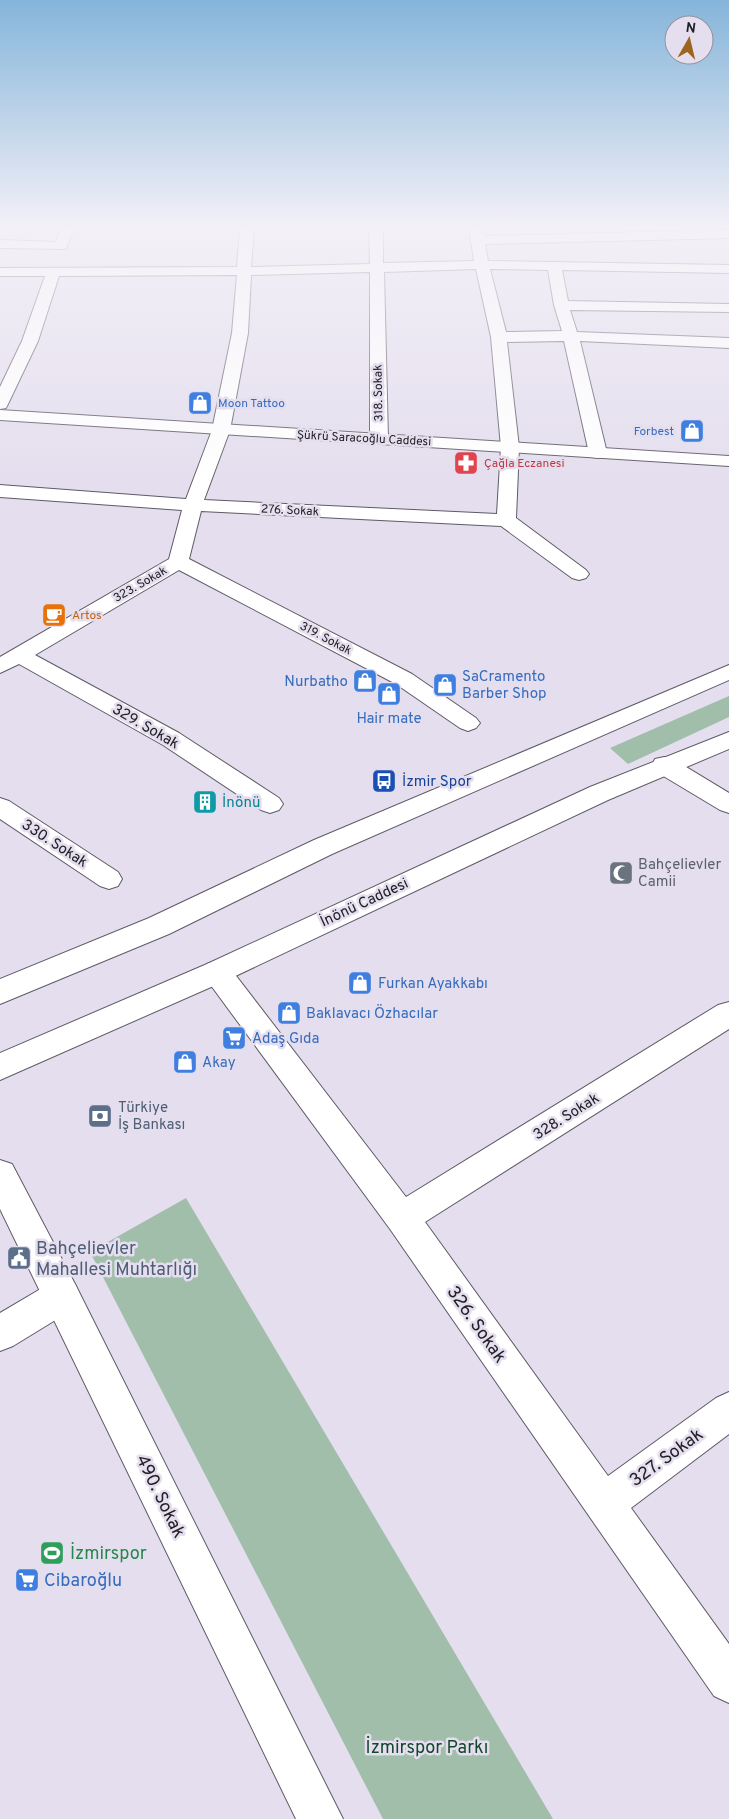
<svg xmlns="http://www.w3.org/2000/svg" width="729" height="1819" font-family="Overpass,sans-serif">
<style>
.green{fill:#a0bea9}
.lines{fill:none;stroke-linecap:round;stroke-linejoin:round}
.street-casing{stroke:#5e5a66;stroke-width:2}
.secondary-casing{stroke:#5e5a66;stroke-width:2}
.primary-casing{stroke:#5e5a66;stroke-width:2}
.street{fill:#fff;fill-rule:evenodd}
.secondary{fill:#fff;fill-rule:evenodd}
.primary{fill:#fff;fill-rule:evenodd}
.labels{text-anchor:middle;stroke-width:5;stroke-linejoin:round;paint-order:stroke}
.far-street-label{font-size:12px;fill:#222025;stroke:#e4deee}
.far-shop-label{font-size:12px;fill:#366cbe;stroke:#e4deee;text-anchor:start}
.far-health-label{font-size:12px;fill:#be3a42;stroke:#e4deee;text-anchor:start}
.far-food-label{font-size:12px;fill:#c56008;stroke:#e4deee;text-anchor:start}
.shop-label{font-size:15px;fill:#366cbe;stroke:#e4deee;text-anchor:start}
.street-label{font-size:15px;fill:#222025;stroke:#e4deee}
.transit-label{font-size:15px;fill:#164399;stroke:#e4deee;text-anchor:start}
.culture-label{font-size:15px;fill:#0d838f;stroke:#e4deee;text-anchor:start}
.worship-label{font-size:15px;fill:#5b616d;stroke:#e4deee;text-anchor:start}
.service-label{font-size:15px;fill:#4e5e75;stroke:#e4deee;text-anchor:start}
.near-service-label{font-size:18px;fill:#4e5e75;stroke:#e4deee;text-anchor:start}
.near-street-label{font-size:18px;fill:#222025;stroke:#e4deee}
.near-leisure-label{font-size:18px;fill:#27864d;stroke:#e4deee;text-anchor:start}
.near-shop-label{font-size:18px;fill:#366cbe;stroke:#e4deee;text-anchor:start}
.near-park-label{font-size:18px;fill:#12472a;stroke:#e4deee}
</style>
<rect width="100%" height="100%" fill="#e4deee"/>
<path class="green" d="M729,696V717L628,764L610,748Z
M186,1198L553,1819H383L90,1252Z"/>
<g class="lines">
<defs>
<path id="street" d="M61,227H74L66,249L0,248V240L56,242Z
M240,227H254L251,267L370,264L369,227H383V263L474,261L469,227H483L484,236L729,230V238L485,244L488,261L729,265V273L562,270L568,301L729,304V312L570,310L577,332L729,338V348L580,341L607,453L604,457L598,458L592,457L589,453L564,341L507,342L519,447L516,518L586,570L589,574L586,578L579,580L572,578L501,526L201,511L189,559L412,674L476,718L480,723L476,728L468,731L460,728L396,684L179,570L35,655L179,733L279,798L283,804L279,810L270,813L261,810L163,745L19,664L0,673V657L169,559L182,510L0,497V485L186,499L212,430L232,333L237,275L59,276L38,341L8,404L6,408L0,409V387L22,341L45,276H0V268L237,267ZM476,269L491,337L501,447L497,514L204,500L230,430L248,333L251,275L370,272V439L373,443L379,444L385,443L388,439L384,272ZM490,269L548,270L554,305L562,331L506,332Z
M664,757L673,759L729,793V813L720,810L655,771L652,765L655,759Z
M0,798L9,801L118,872L122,879L118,886L109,889L100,886L0,819Z
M217,961L227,964L406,1197L718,1005L729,1002V1029L425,1222L608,1476L716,1398L729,1392V1434L631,1508L729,1644V1703L714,1696L390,1229L207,980L203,972L207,964Z
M62,1279L75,1284L80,1296L75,1308L13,1346L0,1351V1313L49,1284Z"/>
<path id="secondary" d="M0,410L729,456V466L0,420Z
M0,1160L12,1164L75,1284L343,1819H296L0,1209Z"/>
<path id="primary" d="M729,665V680L332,854L169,934L0,1004V979L149,918L314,840Z
M729,732V749L608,800L227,980L0,1080V1053L207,964L590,787Z"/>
</defs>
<use href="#street" class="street-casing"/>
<use href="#secondary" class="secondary-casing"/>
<use href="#primary" class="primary-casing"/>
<use href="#street" class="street"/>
<use href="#secondary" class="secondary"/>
<use href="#primary" class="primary"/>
</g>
<linearGradient id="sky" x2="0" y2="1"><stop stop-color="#85b5da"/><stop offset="0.47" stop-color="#f3f0f7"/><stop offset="1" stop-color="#f3f0f7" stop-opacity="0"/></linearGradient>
<rect width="729" height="482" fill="url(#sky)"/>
<defs>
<symbol id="shop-square" viewBox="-11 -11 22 22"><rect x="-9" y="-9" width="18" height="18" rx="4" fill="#3f7fe0" stroke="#e4deee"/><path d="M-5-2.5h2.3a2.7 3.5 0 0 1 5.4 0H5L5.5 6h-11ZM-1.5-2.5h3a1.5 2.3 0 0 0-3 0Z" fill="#fff"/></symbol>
<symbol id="pharmacy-square" viewBox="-11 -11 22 22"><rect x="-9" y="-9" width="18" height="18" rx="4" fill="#e0444e" stroke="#e4deee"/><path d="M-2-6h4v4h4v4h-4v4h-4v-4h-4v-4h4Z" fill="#fff"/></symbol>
<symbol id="cafe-square" viewBox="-11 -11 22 22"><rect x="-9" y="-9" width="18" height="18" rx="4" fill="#e8710a" stroke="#e4deee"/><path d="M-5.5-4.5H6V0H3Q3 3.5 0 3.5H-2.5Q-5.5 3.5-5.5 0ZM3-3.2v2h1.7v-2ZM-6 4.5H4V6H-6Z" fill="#fff"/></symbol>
<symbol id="bus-square" viewBox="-11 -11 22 22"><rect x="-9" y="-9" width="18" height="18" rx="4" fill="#1a4fb4" stroke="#e4deee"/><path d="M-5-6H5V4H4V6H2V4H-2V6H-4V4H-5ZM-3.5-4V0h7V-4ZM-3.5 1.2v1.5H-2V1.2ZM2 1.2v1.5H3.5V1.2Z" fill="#fff"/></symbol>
<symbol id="building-square" viewBox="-11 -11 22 22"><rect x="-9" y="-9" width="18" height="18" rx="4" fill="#0f9aa8" stroke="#e4deee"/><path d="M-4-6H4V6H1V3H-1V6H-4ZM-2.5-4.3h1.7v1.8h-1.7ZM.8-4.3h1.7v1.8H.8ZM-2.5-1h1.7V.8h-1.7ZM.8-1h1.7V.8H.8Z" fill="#fff"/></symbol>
<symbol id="mosque-square" viewBox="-11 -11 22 22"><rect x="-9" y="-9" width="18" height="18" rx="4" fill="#6b7280" stroke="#e4deee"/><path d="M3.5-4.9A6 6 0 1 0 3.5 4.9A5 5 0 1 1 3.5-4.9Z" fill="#fff"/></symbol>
<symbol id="supermarket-square" viewBox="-11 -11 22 22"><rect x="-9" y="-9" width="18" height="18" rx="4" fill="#3f7fe0" stroke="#e4deee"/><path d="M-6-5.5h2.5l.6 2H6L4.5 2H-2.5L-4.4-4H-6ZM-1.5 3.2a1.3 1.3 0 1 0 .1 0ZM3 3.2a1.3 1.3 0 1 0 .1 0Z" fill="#fff"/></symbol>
<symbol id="bank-square" viewBox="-11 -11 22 22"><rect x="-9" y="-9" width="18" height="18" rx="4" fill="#5c6f8a" stroke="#e4deee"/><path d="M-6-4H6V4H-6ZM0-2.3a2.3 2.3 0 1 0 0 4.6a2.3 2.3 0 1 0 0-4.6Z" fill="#fff"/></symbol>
<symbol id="civic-square" viewBox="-11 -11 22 22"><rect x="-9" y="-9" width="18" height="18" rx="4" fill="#5c6f8a" stroke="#e4deee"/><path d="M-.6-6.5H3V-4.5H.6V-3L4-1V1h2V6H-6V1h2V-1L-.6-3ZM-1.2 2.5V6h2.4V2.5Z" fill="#fff"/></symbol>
<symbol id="stadium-square" viewBox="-11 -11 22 22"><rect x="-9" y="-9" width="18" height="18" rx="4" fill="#2e9e5b" stroke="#e4deee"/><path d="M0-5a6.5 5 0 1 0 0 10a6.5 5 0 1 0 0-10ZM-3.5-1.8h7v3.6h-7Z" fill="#fff"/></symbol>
</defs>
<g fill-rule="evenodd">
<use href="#shop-square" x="186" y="389" width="28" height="28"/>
<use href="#shop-square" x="678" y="417" width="28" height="28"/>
<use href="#pharmacy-square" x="452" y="449" width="28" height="28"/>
<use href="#cafe-square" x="40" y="601" width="28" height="28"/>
<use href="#shop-square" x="351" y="667" width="28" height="28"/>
<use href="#shop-square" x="431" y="671" width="28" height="28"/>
<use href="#shop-square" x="375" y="680" width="28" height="28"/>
<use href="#bus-square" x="370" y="767" width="28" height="28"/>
<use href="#building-square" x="191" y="788" width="28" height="28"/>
<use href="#mosque-square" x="607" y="859" width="28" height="28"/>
<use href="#shop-square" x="346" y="969" width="28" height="28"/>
<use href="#shop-square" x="275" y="999" width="28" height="28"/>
<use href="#supermarket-square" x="220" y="1024" width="28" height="28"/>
<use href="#shop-square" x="171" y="1048" width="28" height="28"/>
<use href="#bank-square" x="86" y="1102" width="28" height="28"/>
<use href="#civic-square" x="5" y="1244" width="28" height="28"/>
<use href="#stadium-square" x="38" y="1539" width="28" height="28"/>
<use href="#supermarket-square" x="13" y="1566" width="28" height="28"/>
</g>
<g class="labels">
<g class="far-street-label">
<text transform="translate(378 393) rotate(-91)" y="4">318. Sokak</text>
<text transform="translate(364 438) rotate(3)" y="4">Şükrü Saracoğlu Caddesi</text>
<text transform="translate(290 510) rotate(3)" y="4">276. Sokak</text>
<text transform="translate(140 584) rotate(-30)" y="4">323. Sokak</text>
<text transform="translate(326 638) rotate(28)" y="4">319. Sokak</text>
</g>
<g class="far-shop-label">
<text x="218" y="407">Moon Tattoo</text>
<text x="674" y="435" text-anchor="end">Forbest</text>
</g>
<g class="far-health-label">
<text x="484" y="467">Çağla Eczanesi</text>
</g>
<g class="far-food-label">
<text x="72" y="619">Artos</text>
</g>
<g class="shop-label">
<text x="462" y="681">SaCramento<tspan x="462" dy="17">Barber Shop</tspan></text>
<text x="348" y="686" text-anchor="end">Nurbatho</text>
<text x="389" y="723" text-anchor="middle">Hair mate</text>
<text x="378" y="988">Furkan Ayakkabı</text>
<text x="306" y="1018">Baklavacı Özhacılar</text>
<text x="252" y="1043">Adaş Gıda</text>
<text x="202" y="1067">Akay</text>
</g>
<g class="street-label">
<text transform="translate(146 726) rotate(30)" y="5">329. Sokak</text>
<text transform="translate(55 843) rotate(33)" y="5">330. Sokak</text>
<text transform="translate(364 902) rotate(-25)" y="5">İnönü Caddesi</text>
<text transform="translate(566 1116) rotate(-32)" y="5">328. Sokak</text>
</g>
<g class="transit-label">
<text x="402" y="786">İzmir Spor</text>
</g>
<g class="culture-label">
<text x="222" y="807">İnönü</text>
</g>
<g class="worship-label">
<text x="638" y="869">Bahçelievler<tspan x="638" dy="17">Camii</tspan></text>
</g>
<g class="service-label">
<text x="118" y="1112">Türkiye<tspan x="118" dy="17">İş Bankası</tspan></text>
</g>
<g class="near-service-label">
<text x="36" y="1254">Bahçelievler<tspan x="36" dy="21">Mahallesi Muhtarlığı</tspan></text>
</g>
<g class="near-street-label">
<text transform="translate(477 1324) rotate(55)" y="6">326. Sokak</text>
<text transform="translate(666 1457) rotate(-36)" y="6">327. Sokak</text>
<text transform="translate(161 1496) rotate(64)" y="6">490. Sokak</text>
</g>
<g class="near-leisure-label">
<text x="70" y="1559">İzmirspor</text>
</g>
<g class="near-shop-label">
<text x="44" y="1586">Cibaroğlu</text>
</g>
<g class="near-park-label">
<text x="427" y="1753">İzmirspor Parkı</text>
</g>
</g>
<g transform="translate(689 40) rotate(8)"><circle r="24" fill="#e4deee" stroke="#96929e"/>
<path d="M0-4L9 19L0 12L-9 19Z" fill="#9c6420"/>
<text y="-8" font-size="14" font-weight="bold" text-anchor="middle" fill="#222025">N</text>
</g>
</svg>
